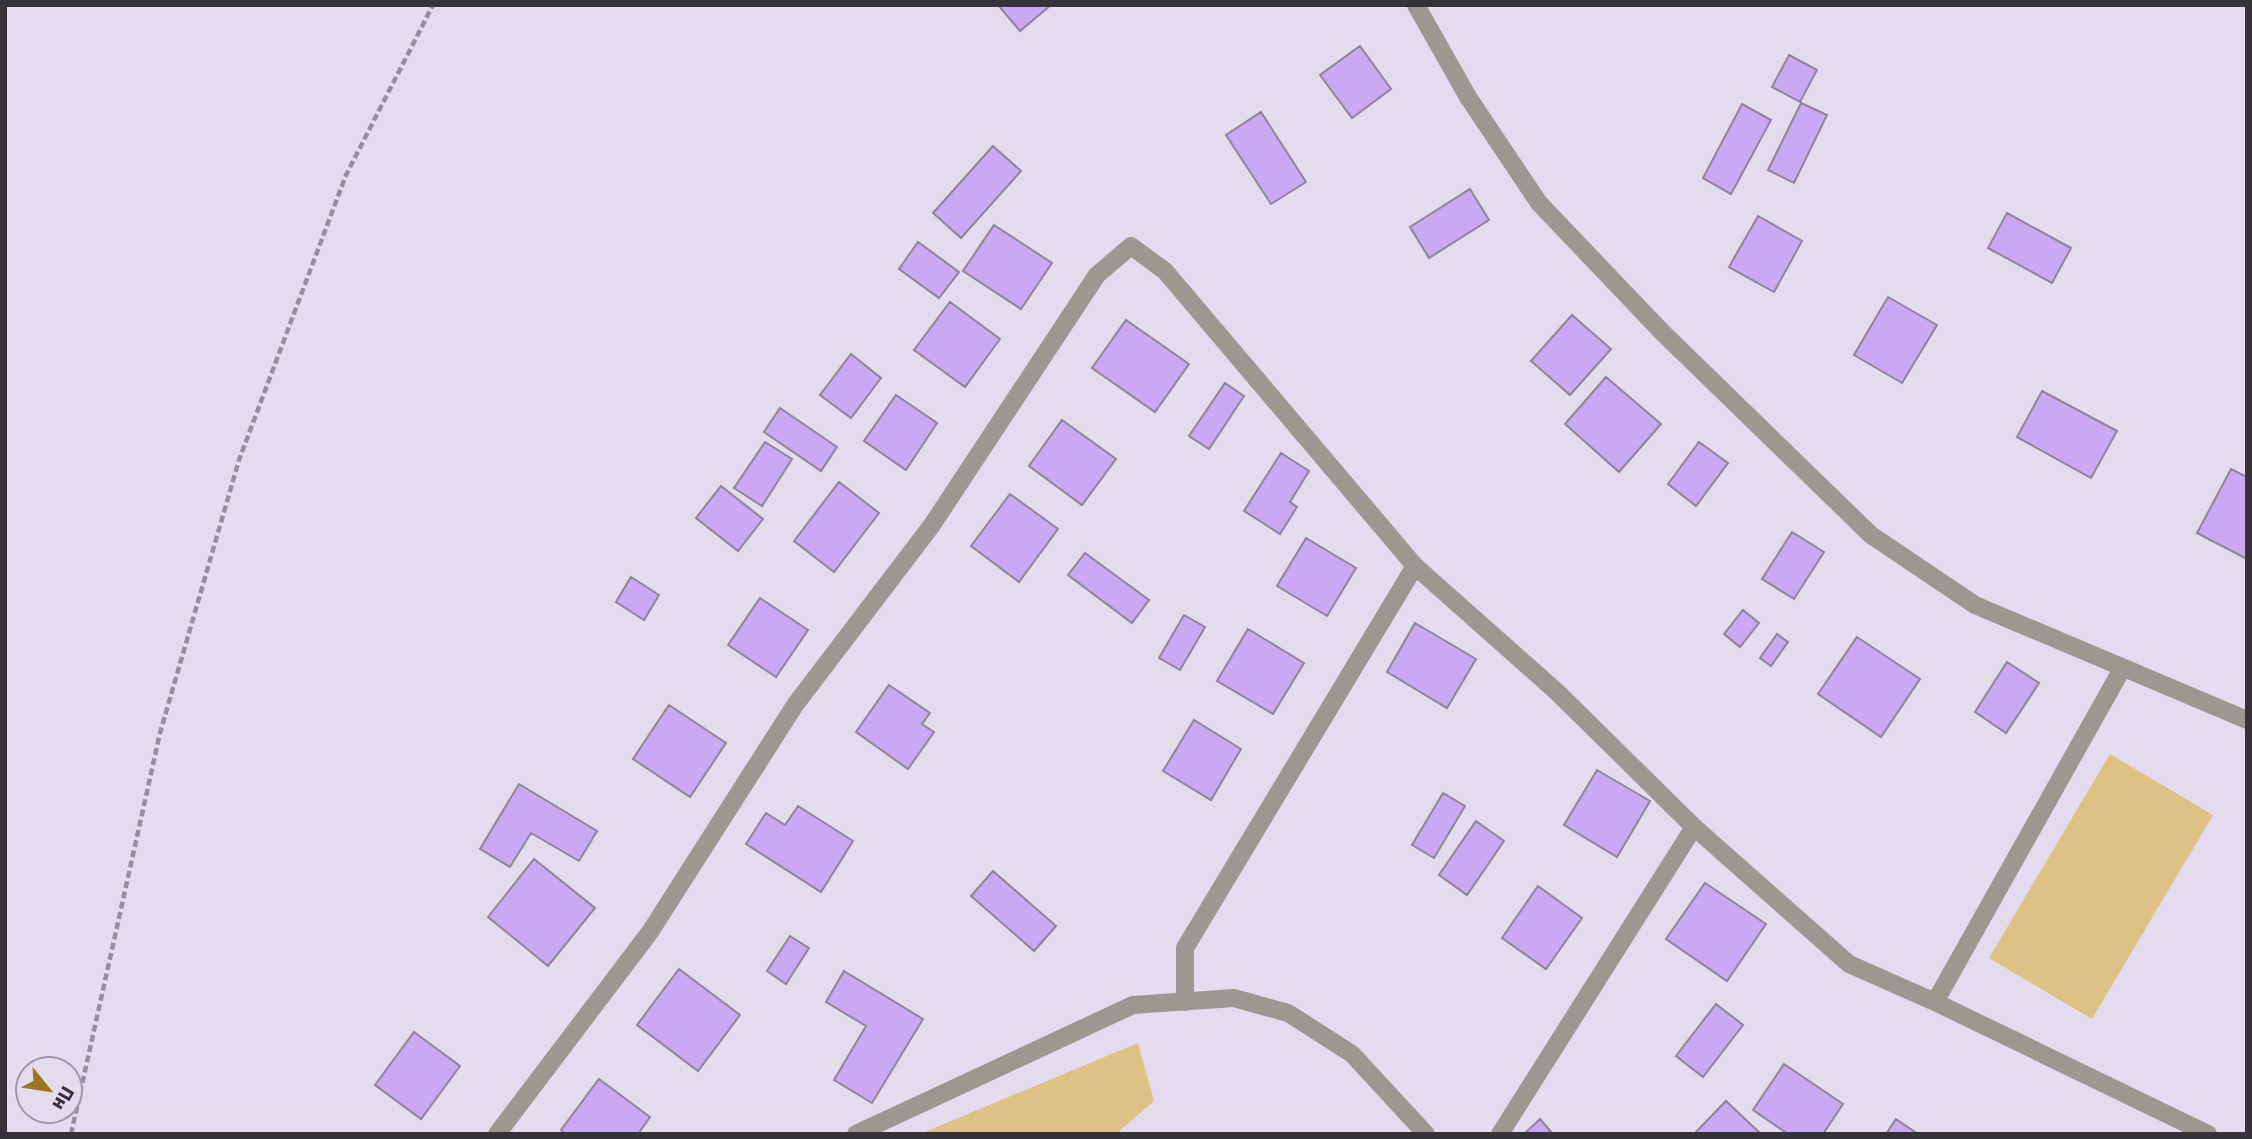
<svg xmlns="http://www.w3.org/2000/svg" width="2252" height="1139" font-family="'Fira Sans',sans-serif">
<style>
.green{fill:#ddc185}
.building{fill:#cba8f3;stroke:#8c8595;stroke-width:2}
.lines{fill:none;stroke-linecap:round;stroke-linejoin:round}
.path{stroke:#958f9c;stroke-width:4.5;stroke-dasharray:7 3.5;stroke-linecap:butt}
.minor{stroke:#9c9891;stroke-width:18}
</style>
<rect width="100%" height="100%" fill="#e4dcee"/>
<path class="green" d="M2110,754L2213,815L2092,1019L1989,958Z
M1138,1043L1154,1101L1116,1134H920Z"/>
<path class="building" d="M998,5H1051L1020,31Z
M1360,46L1391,89L1352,118L1320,75Z
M1789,55L1817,70L1800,102L1772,87Z
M1801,103L1827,115L1794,183L1768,170Z
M1742,104L1771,120L1731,194L1703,178Z
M1261,112L1306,182L1271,204L1226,135Z
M993,146L1021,171L961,238L933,213Z
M1470,189L1489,220L1429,258L1410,227Z
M2007,213L2071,248L2052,283L1988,248Z
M1758,216L1802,241L1774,292L1729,267Z
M994,225L1052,263L1021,309L963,271Z
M918,242L959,272L939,298L899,269Z
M1888,297L1937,325L1902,383L1854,355Z
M950,302L1000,339L965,387L914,350Z
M1572,315L1611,349L1570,395L1531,361Z
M1126,320L1189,364L1155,412L1092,368Z
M851,354L881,378L851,418L820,395Z
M1606,377L1661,424L1619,472L1565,424Z
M1225,383L1244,396L1209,449L1189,436Z
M2042,391L2117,431L2091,478L2017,437Z
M896,395L937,423L906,470L864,441Z
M780,408L837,447L821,471L764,432Z
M1062,420L1116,459L1082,505L1029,466Z
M765,442L792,459L762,506L734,488Z
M1699,442L1728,463L1696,506L1668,484Z
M1281,453L1309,471L1290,502L1297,507L1280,534L1244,511Z
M2231,469L2247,477V559L2197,533Z
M839,482L879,513L834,572L794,541Z
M721,486L763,519L738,551L696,518Z
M1010,494L1058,529L1019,582L971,546Z
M1792,532L1824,552L1794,599L1762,579Z
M1306,538L1356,568L1327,616L1277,586Z
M1085,553L1149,600L1132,623L1068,575Z
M631,577L659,595L644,620L616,602Z
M760,598L808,630L776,677L728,645Z
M1743,610L1759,623L1740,647L1724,634Z
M1184,615L1205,627L1180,670L1159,658Z
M1415,623L1476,659L1447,708L1387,672Z
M1248,629L1304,663L1273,714L1217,681Z
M1777,634L1788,642L1771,666L1760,658Z
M1857,637L1920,679L1881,737L1818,694Z
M2007,662L2039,683L2006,733L1975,712Z
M889,685L930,713L922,724L934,732L908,769L856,732Z
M669,705L726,743L690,797L633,759Z
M1194,720L1241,749L1211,800L1163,771Z
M1597,770L1650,801L1617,857L1564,825Z
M519,784L597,831L579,861L531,833L510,867L480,849Z
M1443,793L1465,806L1434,858L1412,845Z
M798,806L853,841L821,892L746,844L766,813L785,825Z
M1476,821L1504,841L1467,895L1439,875Z
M534,859L595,908L548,966L488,917Z
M993,871L1056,926L1034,951L971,896Z
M1705,883L1766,924L1727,981L1666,939Z
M1538,886L1582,918L1546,969L1502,938Z
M790,936L809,948L786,984L767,971Z
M679,969L740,1015L698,1071L637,1025Z
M844,971L923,1019L872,1103L834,1080L866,1026L826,1002Z
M1716,1004L1743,1025L1703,1077L1676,1056Z
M414,1032L460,1066L421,1119L375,1085Z
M1784,1064L1843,1104L1823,1134H1788L1753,1110Z
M599,1079L650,1117L638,1134H565L561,1130Z
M1726,1101L1760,1133L1759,1134H1694Z
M1540,1119L1553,1134H1524Z
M1896,1119L1918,1134H1886Z"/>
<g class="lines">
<path class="path" d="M71,1134L160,733L239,460L346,175L433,5"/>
<path class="minor" d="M1416,5L1468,97L1539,203L1663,333L1871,535L1975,605L2247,720
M1185,1002V948L1415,566
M1935,1002L2122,669
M497,1134L650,932L795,705L932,525L1097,275L1131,246L1165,271L1415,566L1557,692L1694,827L1849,964L1935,1002L2208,1134
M856,1134L1133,1005L1234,998L1288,1013L1352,1054L1426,1134
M1500,1134L1694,827"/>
</g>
<rect width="2252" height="1139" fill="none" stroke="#363239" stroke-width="14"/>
<g transform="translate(49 1090) rotate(120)"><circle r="33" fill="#e4dcee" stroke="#9e98a6" stroke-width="2"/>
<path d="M0-5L12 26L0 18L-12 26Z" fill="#997721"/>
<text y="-10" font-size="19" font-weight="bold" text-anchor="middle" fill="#363239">Пн</text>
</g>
</svg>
